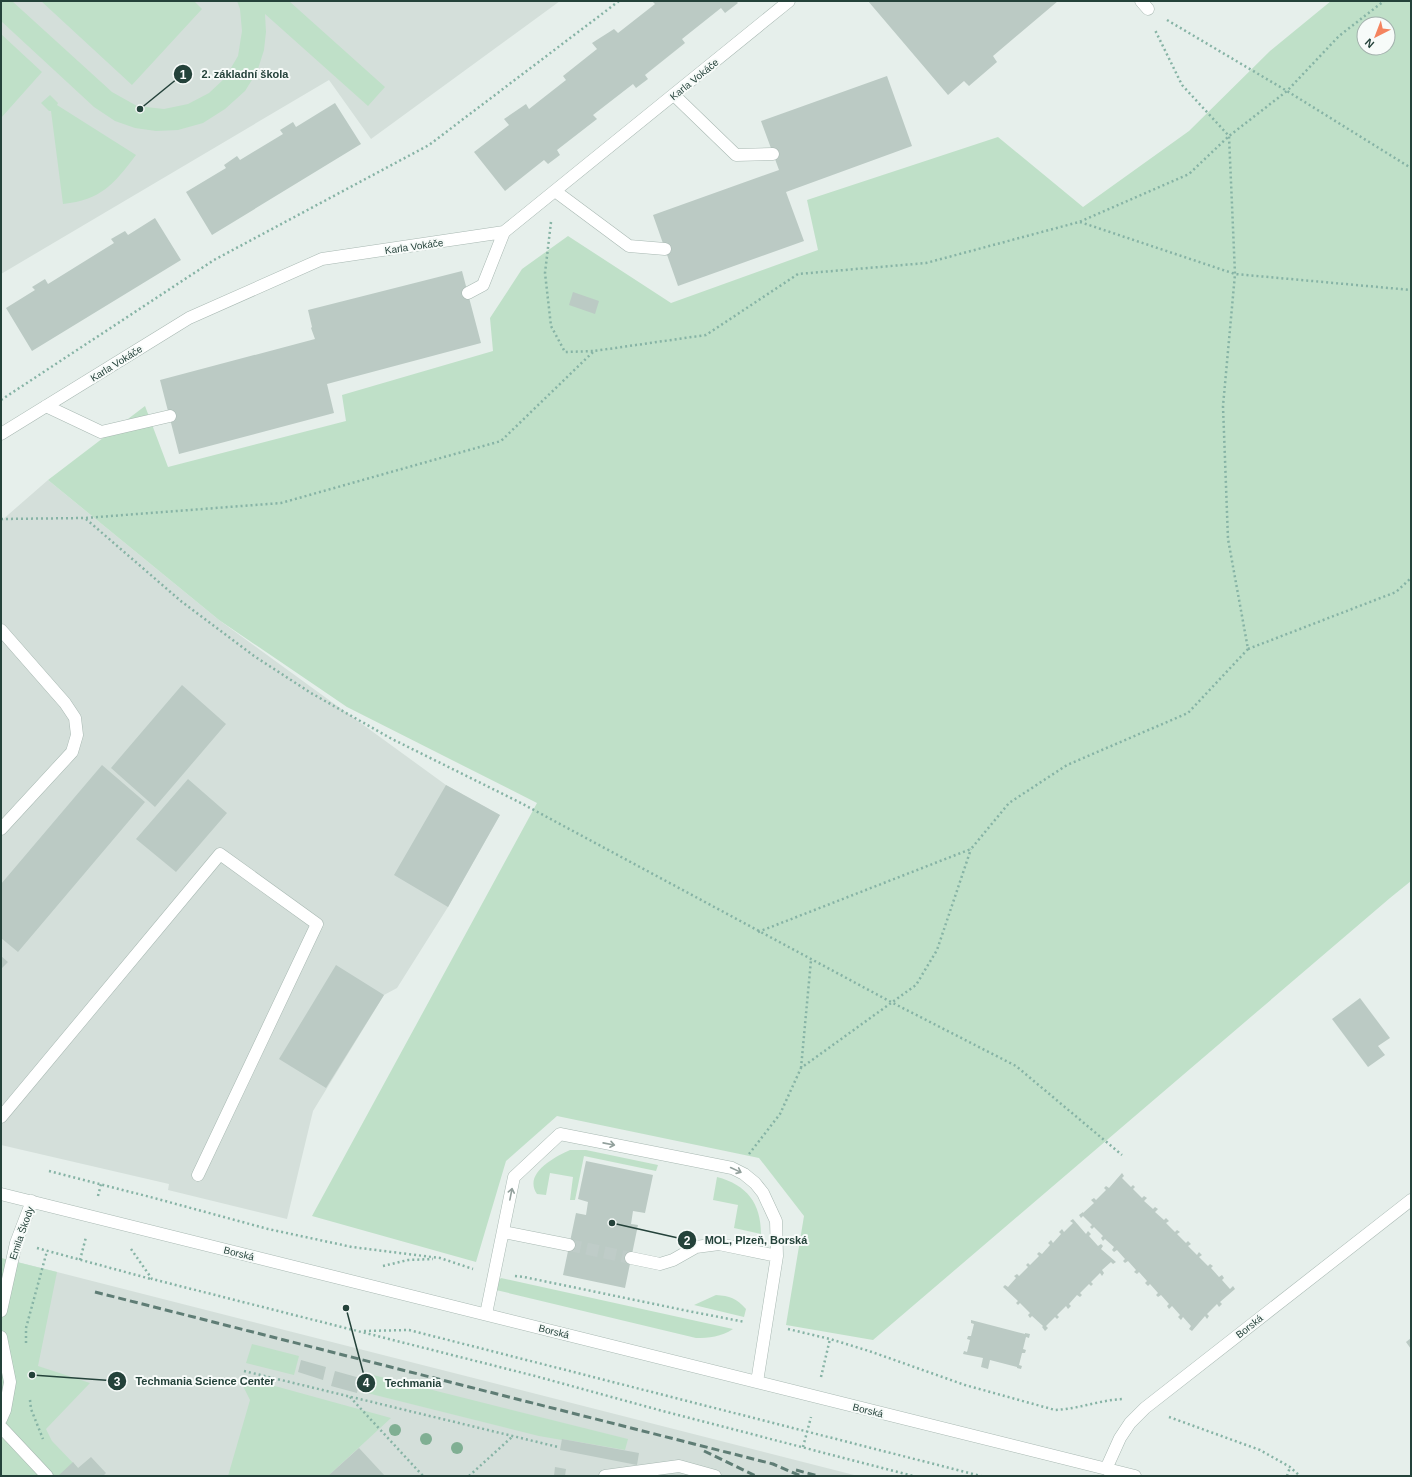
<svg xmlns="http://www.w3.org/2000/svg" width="1412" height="1477" font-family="Arial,sans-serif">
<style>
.built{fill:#d4dfda}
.green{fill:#bfe0c8;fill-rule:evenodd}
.building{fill:#bbcac4}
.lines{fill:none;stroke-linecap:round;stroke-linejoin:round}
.minor-tunnel{stroke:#bfccc8;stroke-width:12;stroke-dasharray:12 6;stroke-linecap:butt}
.minor-casing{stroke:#a8b8b2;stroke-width:13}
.path{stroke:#86b3a5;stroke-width:2.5;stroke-dasharray:2 3;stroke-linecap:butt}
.minor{stroke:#fff;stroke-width:12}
.rail{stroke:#5f7d75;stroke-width:3;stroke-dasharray:8 4;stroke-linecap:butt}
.tree{fill:#80af93}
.oneway{stroke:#92a09c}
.labels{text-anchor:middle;stroke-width:4;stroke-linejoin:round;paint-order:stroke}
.street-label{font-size:10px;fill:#24423a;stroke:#f7fbf9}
.leader{fill:none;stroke:#24423a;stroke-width:1.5}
.callout-dot{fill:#24423a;stroke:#f7fbf9;stroke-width:1.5}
.mark-label{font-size:12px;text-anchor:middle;font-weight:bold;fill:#fff}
.callout-label{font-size:11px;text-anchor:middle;font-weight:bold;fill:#24423a;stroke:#f7fbf9;stroke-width:4;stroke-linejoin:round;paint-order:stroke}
</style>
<rect width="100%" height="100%" fill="#e6efeb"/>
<path class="built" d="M1,1H560L371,139L329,80L1,274Z
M48,480L219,620L446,785L500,815L448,907L397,988L384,995L313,1111L287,1219L168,1190L169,1184L1,1145V521Z
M1,1258L57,1272L858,1476H1Z"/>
<path class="green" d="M1,1H12L112,92L137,106L164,109L188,104L209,93L225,78L238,56L242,31L240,9L237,1H289L385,87L368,106L265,14L266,32L264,50L257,72L245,91L225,109L203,123L178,130L156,131L135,128L115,121L94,107L1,21Z
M41,1H194L202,9L132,85Z
M1331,1H1411V881L1390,898L873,1340L786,1325L804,1216L759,1158L557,1116L506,1161L476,1262L312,1216L537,803L347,707L219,620L48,480L145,406L168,467L346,421L342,395L493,351L490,318L522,269L568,236L671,303L818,250L807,200L998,137L1083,207L1189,131L1270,51ZM1364,24H1388V48H1364Z
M1,34L42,72L1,118Z
M50,95L58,103L57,105L136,155C114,184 101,200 63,204L51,111H49L41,103Z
M570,1150H586L658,1165L656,1171L584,1156L575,1200H570L573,1177L550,1173L546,1195L537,1194C523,1174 554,1157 570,1150Z
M717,1177C747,1185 761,1203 761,1234L734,1228L738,1205L713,1200Z
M1,1258L57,1272L38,1366L90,1383L46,1429L52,1441L78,1468L79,1476H1Z
M501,1278L733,1329C721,1337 709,1338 696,1338L496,1290L495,1284Z
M716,1295C730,1296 736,1298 746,1309L744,1317L694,1305Z
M252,1344L299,1356L294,1375L246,1363Z
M365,1373L628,1439L625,1450L562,1439V1440L539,1436L359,1391Z
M242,1377L391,1418L328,1476H228L250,1400L241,1382Z"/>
<path class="building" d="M652,1H736L738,3L725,13L721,8L682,39L685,43L645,75L648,79L636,88L633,84L593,115L597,119L557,150L560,155L548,164L544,160L505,191L474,152L509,125L504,119L526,104L529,109L566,80L563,76L597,49L592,43L614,29L618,33L655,4Z
M868,1H1058L993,56L997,62L969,86L964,81L948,95Z
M887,76L912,146L786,192L804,241L678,286L653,215L779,170L761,121Z
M335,103L361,144L212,235L186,192L226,168L224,165L237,156L240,160L283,134L280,130L293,122L296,127Z
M155,218L181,260L32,351L6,308L35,290L32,287L45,279L48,284L114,243L111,239L125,231L128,235Z
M462,271L481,343L327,384L334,413L179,454L160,380L315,339L311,328L312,327L308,310Z
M573,292L599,301L595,314L569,305Z
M182,685L226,724L155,807L111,768Z
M102,765L145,802L18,952L1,938V884Z
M188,779L227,813L176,872L136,839Z
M446,785L500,815L448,907L394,875Z
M1,956L8,962L1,969Z
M336,965L384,995L326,1088L279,1059Z
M1360,998L1390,1038L1378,1046L1385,1055L1368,1067L1332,1019Z
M586,1161L653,1175L645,1213L633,1211L631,1224L638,1225L625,1288L563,1275L576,1213L586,1215L588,1202L578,1199Z
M1122,1173L1124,1176L1122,1178L1131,1187L1133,1185L1135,1187L1133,1189L1142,1198L1144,1196L1147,1198L1144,1201L1153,1209L1155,1207L1158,1209L1155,1212L1164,1220L1166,1218L1169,1221L1166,1223L1175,1232L1177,1230L1180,1232L1177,1234L1186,1243L1188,1241L1191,1244L1188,1246L1197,1255L1199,1252L1202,1255L1199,1257L1208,1266L1210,1264L1213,1266L1211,1268L1219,1277L1222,1275L1224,1278L1222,1280L1230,1289L1233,1286L1235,1289L1220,1302L1222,1304L1219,1307L1217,1304L1207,1314L1209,1316L1207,1319L1205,1316L1192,1331L1189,1329L1191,1326L1183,1317L1181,1320L1178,1317L1180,1315L1172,1306L1169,1309L1167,1306L1169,1304L1161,1295L1158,1297L1156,1295L1158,1293L1150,1284L1148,1286L1145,1283L1147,1281L1139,1272L1137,1274L1134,1272L1136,1270L1128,1261L1125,1263L1123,1261L1125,1259L1117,1250L1114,1252L1112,1250L1114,1247L1105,1239L1103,1241L1101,1238L1103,1236L1094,1227L1092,1229L1090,1227L1092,1225L1083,1216L1081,1218L1079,1215L1083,1212V1213L1094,1203L1091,1200L1094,1198L1096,1200L1106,1190L1104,1188L1106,1186L1109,1188Z
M1073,1219L1086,1234L1088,1231L1091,1234L1089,1236L1098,1246L1101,1244L1103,1246L1101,1249L1116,1262L1113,1264L1111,1262L1102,1270L1104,1273L1102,1276L1100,1273L1091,1282L1093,1284L1091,1286L1089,1284L1080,1293L1082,1295L1080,1297L1077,1295L1069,1304L1071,1306L1068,1309L1066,1306L1057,1315L1059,1317L1057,1319L1055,1317L1046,1326L1048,1328L1045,1331L1042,1327L1043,1326L1032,1316L1030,1318L1028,1315L1030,1313L1020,1303L1018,1305L1016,1303L1018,1301L1003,1287L1005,1285L1008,1287L1016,1278L1014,1276L1017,1274L1019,1276L1028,1267L1026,1265L1028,1263L1030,1265L1039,1256L1037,1254L1039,1252L1042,1254L1050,1245L1048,1243L1051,1240L1053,1243L1061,1234L1059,1232L1062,1229L1064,1232L1073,1223L1070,1221Z
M971,1320L1025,1334V1333L1030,1334L1029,1338L1026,1337L1023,1349L1026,1350L1025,1353H1022L1019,1365L1022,1366L1021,1369L1017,1368V1367L990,1360L988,1369L981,1367L983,1358L963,1354L964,1351L967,1352L970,1340L967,1339L968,1336H971L974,1324L971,1323Z
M1411,1338V1349L1406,1342Z
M301,1360L326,1367L323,1380L298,1372Z
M335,1371L360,1378L357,1393L331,1386Z
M562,1439L639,1453L637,1465L560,1450Z
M359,1448L385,1476H328Z
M91,1457L106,1473L103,1476H58L73,1462L78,1468Z
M555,1467L566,1469L565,1476H554Z"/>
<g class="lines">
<path class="minor-tunnel" d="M569,1245L631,1258"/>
<defs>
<path id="minor" d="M1141,1L1148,9
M674,95L736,155L773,154
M555,191L629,246L665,249
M468,293L483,285L504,232
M46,406L101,432L170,416
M1,434L189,318L322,259L504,232L789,1
M1,630L65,703L75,718L77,735L72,752L1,829
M1,1117L220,854L317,924L198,1175
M1,1194L1135,1476
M503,1232L569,1245
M631,1258L660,1264L673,1260L696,1247L719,1244L777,1256
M1,1311L16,1243L32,1201
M486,1314L514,1177L560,1134L732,1168L744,1174L755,1183L763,1193L776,1221L777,1256L757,1382
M1,1337L10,1382L5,1410L1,1419
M1,1427L47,1476
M1106,1469L1120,1438L1130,1423L1145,1408L1411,1200
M605,1476L679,1466L715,1476"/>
</defs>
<use href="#minor" class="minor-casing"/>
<path class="path" d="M1167,20L1287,91L1411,168
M551,222L545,273L551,326L565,352L594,351
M1080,222L1235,274L1411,290
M1,400L214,260L429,145L619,1
M1,519L85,518L281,503L501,441L594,351L706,335L798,274L926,263L1079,222L1189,174L1229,136L1287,91L1339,36L1384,1
M86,519L182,602L254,656L311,693L392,739L519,802L891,1002L1016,1066L1122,1155
M1248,649L1396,592L1411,578
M758,932L971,849L1009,803L1067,765L1188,713L1248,649L1228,539L1223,406L1235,274L1229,136L1182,85L1155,30
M801,1068L811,960
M749,1154L780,1114L801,1068L916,985L937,950L971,849
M49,1171L154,1198L268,1229L352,1247L440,1258L473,1269
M98,1196L101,1184
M37,1248L151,1279
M131,1249L152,1279L535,1376L659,1410L913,1476
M80,1260L86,1237
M383,1266L408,1260L433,1259
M515,1276L524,1277L688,1311L745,1322
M788,1329L830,1339L869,1351L965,1385L1055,1410C1078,1409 1100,1400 1123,1399
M364,1331L409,1330L981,1476
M26,1343V1328L47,1251
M244,1371L558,1447
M821,1377L830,1339
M350,1397L423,1476
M30,1400L31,1409L43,1439
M1169,1417L1260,1450L1290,1467L1300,1476
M803,1447L811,1417
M469,1476L513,1436
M1287,1476L1290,1467"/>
<use href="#minor" class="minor"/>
<path class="rail" d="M95,1292L773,1464L801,1476
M704,1451L756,1476
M796,1470L818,1476"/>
</g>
<g class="tree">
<circle cx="395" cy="1430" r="6"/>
<circle cx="426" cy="1439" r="6"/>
<circle cx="457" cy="1448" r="6"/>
</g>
<defs><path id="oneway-shaft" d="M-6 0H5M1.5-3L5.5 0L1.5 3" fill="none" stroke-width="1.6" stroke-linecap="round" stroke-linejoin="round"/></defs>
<g class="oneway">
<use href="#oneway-shaft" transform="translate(609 1144) rotate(11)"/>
<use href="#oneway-shaft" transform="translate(736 1170) rotate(25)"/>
<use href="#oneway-shaft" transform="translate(511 1194) rotate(-79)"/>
</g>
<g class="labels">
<g class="street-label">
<text transform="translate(694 79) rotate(-39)" y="4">Karla Vokáče</text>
<text transform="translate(414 246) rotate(-8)" y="4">Karla Vokáče</text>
<text transform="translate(116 363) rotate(-32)" y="4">Karla Vokáče</text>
<text transform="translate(21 1233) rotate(-71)" y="4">Emila Škody</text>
<text transform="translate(239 1253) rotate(14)" y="4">Borská</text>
<text transform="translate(1249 1326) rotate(-38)" y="4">Borská</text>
<text transform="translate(554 1331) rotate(14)" y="4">Borská</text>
<text transform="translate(868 1410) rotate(14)" y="4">Borská</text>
</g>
</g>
<path class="leader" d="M140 109L183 74M612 1223L687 1240M32 1375L117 1381M346 1308L366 1383"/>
<g class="callout-dot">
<circle cx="140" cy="109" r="4"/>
<circle cx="612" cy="1223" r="4"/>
<circle cx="32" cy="1375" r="4"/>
<circle cx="346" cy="1308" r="4"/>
<circle cx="183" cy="74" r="10"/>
<circle cx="687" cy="1240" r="10"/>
<circle cx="117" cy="1381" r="10"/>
<circle cx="366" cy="1383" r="10"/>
</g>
<g class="mark-label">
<text x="183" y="79">1</text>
<text x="687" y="1245">2</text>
<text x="117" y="1386">3</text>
<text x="366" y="1387">4</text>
</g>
<g class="callout-label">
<text x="245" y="78">2. základní škola</text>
<text x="756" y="1244">MOL, Plzeň, Borská</text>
<text x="205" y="1385">Techmania Science Center</text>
<text x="413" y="1387">Techmania</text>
</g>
<rect width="1412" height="1477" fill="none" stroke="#24423a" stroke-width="4"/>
<g transform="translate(1376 36) rotate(222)"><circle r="19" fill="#f7fbf9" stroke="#a3b1ad"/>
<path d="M0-3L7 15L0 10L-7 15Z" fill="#f4845f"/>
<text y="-6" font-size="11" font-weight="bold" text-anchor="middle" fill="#24423a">N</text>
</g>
</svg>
